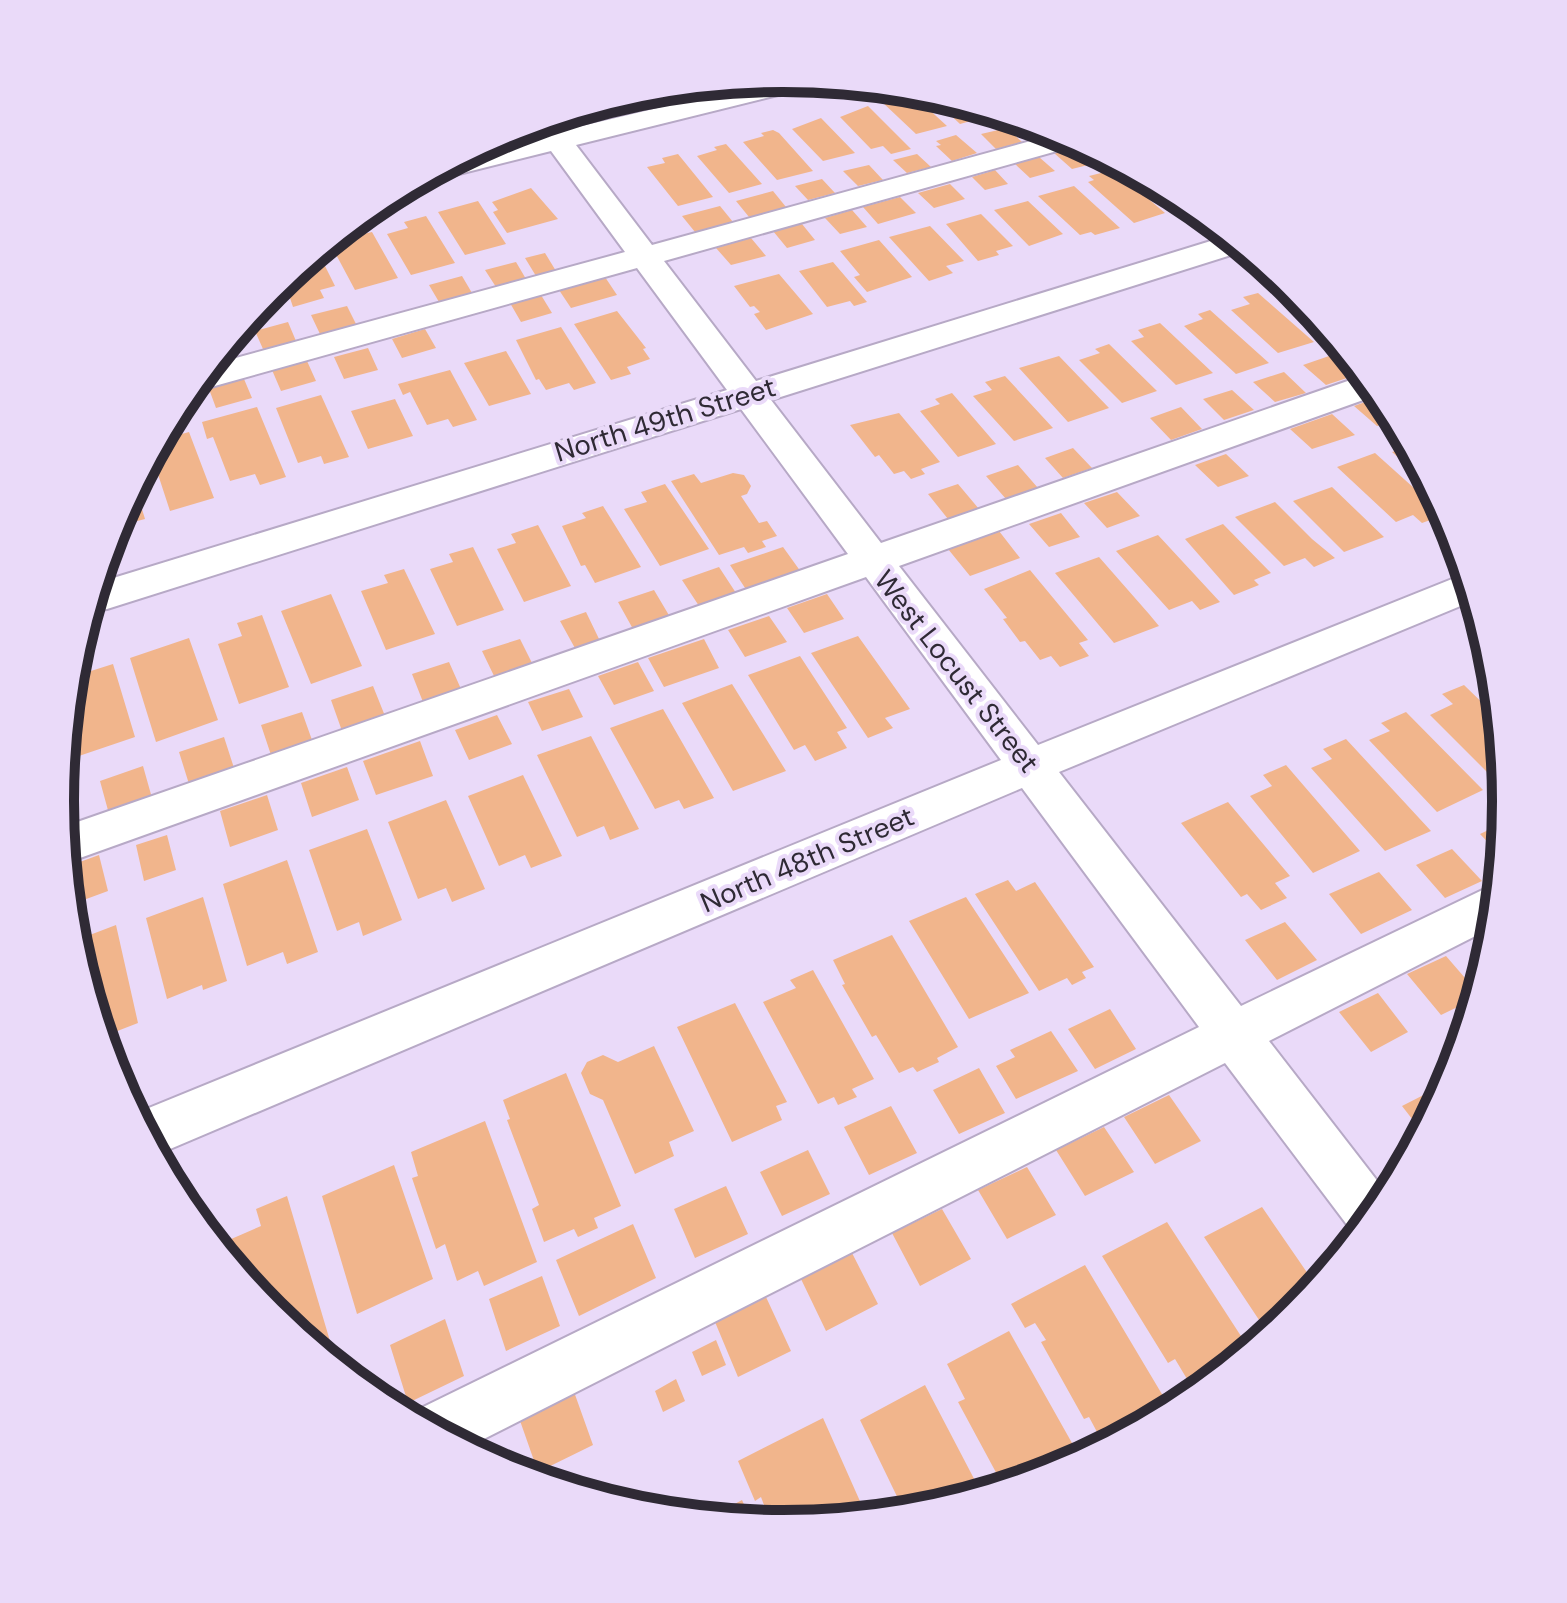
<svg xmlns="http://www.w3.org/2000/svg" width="1567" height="1603" font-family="'DM Sans',sans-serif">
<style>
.building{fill:#f1b58c}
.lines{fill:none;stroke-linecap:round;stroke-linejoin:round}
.minor-casing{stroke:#b7a9c6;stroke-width:4}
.minor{fill:#fff;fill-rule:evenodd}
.labels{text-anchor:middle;stroke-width:8;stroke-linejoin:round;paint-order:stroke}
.street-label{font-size:28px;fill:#2f2a35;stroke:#eadaf9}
.rim{fill:none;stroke:#2f2a35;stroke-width:10}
</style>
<rect width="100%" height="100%" fill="#eadaf9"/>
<path class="building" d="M926,92L988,111L992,115L960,124Z
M911,93L947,126L916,134L881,101Z
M868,106L911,149L891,154L883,146L871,149L840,117Z
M821,118L855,153L823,161L792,129Z
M1026,123L1038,126L1057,132L1034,138L1020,124Z
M1007,128L1022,142L996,149L981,134Z
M773,130L779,133L813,171L777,180L743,142L764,136L761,133Z
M956,135L977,153L952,161L936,146L941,145L936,141Z
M726,144L762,184L729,193L697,156L717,150L714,147Z
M1081,145L1100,162L1072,169L1054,153Z
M678,154L713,197L678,206L647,167L665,163L662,158Z
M917,154L931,167L907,173L893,160Z
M1039,157L1055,171L1030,178L1014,163Z
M869,165L883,180L858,186L843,171Z
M995,170L1008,184L985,190L972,177Z
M1109,171L1112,174L1118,173L1165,213L1134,223L1088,182L1094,180L1089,176Z
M1145,178L1186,200V206L1170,207Z
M822,179L835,193L808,200L795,186Z
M950,184L965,199L934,208L918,193Z
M1074,186L1120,228L1095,235L1091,232L1080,235L1038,196Z
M531,188L558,219L507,233L493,212L498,210L492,202Z
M773,191L786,207L749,217L736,201Z
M900,197L916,213L878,224L863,207Z
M478,201L506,244L465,255L438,212Z
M1028,201L1063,234L1029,246L994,210Z
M720,206L733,222L695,232L682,216Z
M852,210L867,227L840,234L825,218Z
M981,214L1013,246L996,251L999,255L978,261L946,224Z
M426,216L455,263L411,275L387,234L408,228L404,222Z
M802,224L815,240L787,248L773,231Z
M930,226L964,261L946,266L953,273L929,281L889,237Z
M372,232L398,278L355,290L332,247L354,241L351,237Z
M751,238L766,256L731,265L716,248Z
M879,240L912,277L867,292L854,277L860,275L840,251Z
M318,252L335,286L320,290L324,298L293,307L284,280Z
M545,253L556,271L536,276L525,258Z
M516,262L526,279L496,287L485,270Z
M833,262L867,302L854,306L850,301L827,307L799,271Z
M779,274L813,314L766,330L754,314L760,312L754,306L750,307L734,286Z
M462,276L472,293L439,302L429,285Z
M605,277L617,295L571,308L559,290Z
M1289,285L1295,290L1325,328L1304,312L1300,313L1273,290Z
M1258,293L1314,342L1278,353L1231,310L1250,304L1243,297Z
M541,295L552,313L521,322L510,303Z
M347,306L356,324L320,334L311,315Z
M1210,310L1269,363L1236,374L1184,326L1203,319L1198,314Z
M617,311L646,348L643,349L650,359L627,367L631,374L611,380L574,324Z
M288,322L296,341L263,349L255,331Z
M1160,323L1213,373L1176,385L1131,341L1144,337L1138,330Z
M561,327L596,383L574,390L569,383L546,390L539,379L536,380L516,340Z
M425,329L436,348L402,358L392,339Z
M228,344L234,358L211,364L225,347Z
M1109,344L1157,391L1122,403L1079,360L1100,353L1095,349Z
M368,348L378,370L344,379L334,357Z
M506,351L531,394L489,406L464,363Z
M1332,355L1356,375L1326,385L1303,365Z
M1059,356L1109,408L1068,422L1019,368Z
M307,361L316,381L281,391L272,370Z
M450,370L477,420L453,427L448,419L427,425L410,392L403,395L398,384Z
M1284,372L1306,393L1275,402L1253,382Z
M1005,376L1053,428L1014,441L973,396L992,390L985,382Z
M244,379L252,398L216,408L209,389Z
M1232,390L1254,410L1224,420L1203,399Z
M952,393L996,444L958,457L920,411L940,404L935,399Z
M321,395L349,457L324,464L321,456L298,463L276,408Z
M1382,396L1396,420L1377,426L1354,406Z
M395,399L413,436L368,449L351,411Z
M182,400L188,417L170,422Z
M257,407L286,477L260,485L255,474L230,481L213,437L207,439L202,422Z
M1181,407L1202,429L1171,440L1150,418Z
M899,413L940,462L921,469L925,474L911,479L904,471L894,474L879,455L875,457L850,425Z
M1332,414L1355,435L1312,449L1290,429Z
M189,432L214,498L170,511L152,456L162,450L160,440Z
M1404,435L1432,487V488L1392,452L1408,447L1397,437Z
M1073,448L1092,468L1063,478L1045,458Z
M1375,453L1444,515L1422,523L1413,515L1396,522L1337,467Z
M1226,454L1249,476L1218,487L1195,465Z
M1018,465L1038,488L1006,499L986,476Z
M733,473L744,475L751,486L747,494L741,496L759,523L767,521L777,536L762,541L766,547L748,553L744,547L719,555L671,481L694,474L701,483Z
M665,484L709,549L660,566L624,509L647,502L641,492Z
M958,484L979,509L948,519L928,494Z
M135,486L145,519L122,525L119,517Z
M1332,487L1384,537L1344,552L1293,501Z
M1117,492L1140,516L1107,528L1084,503Z
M1275,502L1312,539L1335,558L1314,567L1305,558L1284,566L1235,517Z
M603,506L641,567L595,583L585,565L581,566L562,526L586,518L582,513Z
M1061,513L1080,537L1049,547L1029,524Z
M1223,524L1271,573L1254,580L1259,585L1234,595L1185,539Z
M538,525L571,586L524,602L497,549L516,543L511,534Z
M999,531L1020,558L970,576L948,549Z
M1158,535L1220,602L1200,610L1192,601L1169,610L1116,551Z
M473,547L504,610L457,626L430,569L453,562L449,554Z
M783,547L801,572L747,591L730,565Z
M1099,557L1149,614L1159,626L1114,643L1055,573Z
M719,567L736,593L699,606L682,580Z
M404,569L435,634L386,650L361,591L388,583L384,575Z
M1030,570L1088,640L1079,643L1089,656L1060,667L1051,656L1040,660L1025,641L1020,642L1003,619L1007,618L984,589Z
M654,590L670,617L633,629L618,602Z
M331,594L362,666L311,684L281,611Z
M827,594L844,619L804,633L787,608Z
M586,612L600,641L576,650L560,621Z
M262,615L289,687L239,704L218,644L242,636L237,623Z
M769,616L787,642L745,657L728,630Z
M858,636L910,709L885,718L893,728L868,738L811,653Z
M189,638L218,720L156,742L130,658Z
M520,639L533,665L495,678L482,651Z
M704,639L719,668L664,687L648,658Z
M800,656L847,728L837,732L847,748L815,761L805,745L794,750L748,675Z
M449,662L461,689L423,702L412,674Z
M638,662L654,691L614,705L598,676Z
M113,664L135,737L76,757L68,725L72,677Z
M732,684L786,771L733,791L682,703Z
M1464,685L1499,719L1505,781L1499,784L1430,715L1453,704L1442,694Z
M373,686L385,716L342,731L331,700Z
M569,689L583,717L542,731L528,702Z
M663,709L714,798L684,809L679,800L655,809L610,728Z
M302,712L312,740L271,755L261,725Z
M1406,712L1483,790L1437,812L1369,740L1390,731L1381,723Z
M497,715L512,744L469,760L455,730Z
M591,736L639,829L610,840L604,826L577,837L537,755Z
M224,737L234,768L189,784L179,752Z
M1346,739L1431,831L1385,851L1311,768L1332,759L1323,749Z
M420,741L433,776L376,795L363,761Z
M1286,765L1360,851L1313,873L1250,796L1272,786L1263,775Z
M143,766L152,798L109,814L100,781Z
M347,767L359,800L312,817L301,783Z
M523,775L562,856L531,868L525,855L499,866L468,796Z
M267,795L278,830L230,847L220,811Z
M446,800L485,889L452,902L446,888L418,899L388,822Z
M1228,802L1290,876L1275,883L1287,898L1261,910L1247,894L1241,897L1181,823Z
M1505,822L1502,857L1480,834Z
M367,829L402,920L363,936L359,922L337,931L309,850Z
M167,835L176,870L144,881L136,845Z
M1452,849L1482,881L1445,898L1416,865Z
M99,855L108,891L70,905L66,867Z
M287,860L318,952L287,964L283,952L247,966L223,884Z
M1379,872L1412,910L1361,934L1329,894Z
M1008,880L1016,891L1035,882L1094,967L1082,972L1086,978L1072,985L1067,978L1039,991L975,894Z
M203,897L227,981L203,990L202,985L167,999L146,918Z
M966,897L1029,993L969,1019L909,921Z
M1285,922L1317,960L1277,980L1245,940Z
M116,925L138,1023L107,1035L103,1015L97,1017L74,941Z
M1494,929L1493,943L1490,953L1477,938Z
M892,935L958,1047L937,1058L939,1062L917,1072L913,1067L899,1073L876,1035L872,1037L842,985L845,984L833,960Z
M1446,956L1478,993L1476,998L1441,1015L1407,974Z
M813,970L874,1079L852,1089L857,1097L838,1105L834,1097L818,1104L763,1002L796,988L790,980Z
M1378,993L1408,1032L1371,1052L1339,1012Z
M735,1003L787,1102L776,1106L782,1120L732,1142L677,1027Z
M1110,1009L1136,1049L1095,1069L1068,1029Z
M1051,1031L1078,1071L1016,1099L996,1066L1015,1057L1010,1050Z
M654,1046L694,1131L669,1142L674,1156L635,1174L603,1100L590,1094L581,1073L587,1062L603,1055L618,1062Z
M979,1068L1005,1113L959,1134L933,1090Z
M566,1073L621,1206L594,1218L598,1228L578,1237L574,1229L544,1242L532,1209L539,1205L507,1120L510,1119L503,1100Z
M1451,1081L1423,1133L1402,1106Z
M1169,1095L1201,1141L1155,1164L1124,1117Z
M891,1106L917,1153L869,1175L844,1127Z
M485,1121L537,1262L484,1286L478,1271L457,1281L445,1244L436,1249L412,1178L418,1176L411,1152Z
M1104,1127L1134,1172L1085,1196L1056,1150Z
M808,1150L830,1194L782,1216L760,1172Z
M394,1165L433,1279L357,1314L322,1196Z
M1027,1167L1056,1215L1007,1239L978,1190Z
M726,1186L748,1234L695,1258L674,1209Z
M287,1196L330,1341L314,1348L272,1313L225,1256L222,1243L261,1226L256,1209Z
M1262,1207L1317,1287L1295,1313L1269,1335L1204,1237Z
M942,1209L971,1259L920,1286L892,1233Z
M1167,1222L1250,1350L1196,1394L1175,1359L1168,1363L1102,1256Z
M633,1224L656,1278L579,1316L556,1260Z
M852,1253L878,1304L826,1331L801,1279Z
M1085,1265L1172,1411L1104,1445L1089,1417L1084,1419L1041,1342L1046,1340L1035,1323L1025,1328L1011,1304Z
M542,1276L560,1326L506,1351L489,1299Z
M766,1297L791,1351L738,1377L715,1322Z
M445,1319L464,1376L408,1403L390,1345Z
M1009,1331L1081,1459L1060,1470L1014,1484L1009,1474L999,1478L958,1402L965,1399L947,1364Z
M716,1340L726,1365L702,1376L692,1352Z
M676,1379L685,1401L663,1412L655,1391Z
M925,1385L982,1494L924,1511L905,1513L860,1420Z
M573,1389L593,1445L538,1472L518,1415Z
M823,1418L867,1517L771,1524L761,1497L755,1501L738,1461Z
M742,1500L752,1522L709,1518Z"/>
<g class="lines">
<defs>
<path id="minor" d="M784,78L817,81L814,86L576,145L652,245L1060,133L1082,144L664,261L756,381L1227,236L1247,250L771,400L881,543L1365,375L1380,394L899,566L1038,745L1467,573L1475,600L1059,772L1241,1006L1497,883L1495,926L1269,1041L1389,1196L1357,1238L1225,1063L466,1448L412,1419L415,1411L1199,1027L1022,788L156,1155L134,1114L1001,760L866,577L66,863L63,827L848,554L741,409L107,609L89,612L97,583L727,390L637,268L211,387L199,390L192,388L210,365L625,252L551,151L435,180L424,177L467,154L540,136L532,125L556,118L565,130Z"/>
</defs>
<use href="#minor" class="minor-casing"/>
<use href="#minor" class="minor"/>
</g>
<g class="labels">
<g class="street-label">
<text transform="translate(665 419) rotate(-17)" y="10">North 49th Street</text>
<text transform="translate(957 671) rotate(52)" y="10">West Locust Street</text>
<text transform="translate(807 859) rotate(-23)" y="10">North 48th Street</text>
</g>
</g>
<path d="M0 0H1567V1603H0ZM74 801a709 709 0 1 1 1418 0a709 709 0 1 1-1418 0Z" fill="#eadaf9" fill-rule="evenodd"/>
<path class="rim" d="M74 801a709 709 0 1 1 1418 0a709 709 0 1 1-1418 0Z"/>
</svg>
